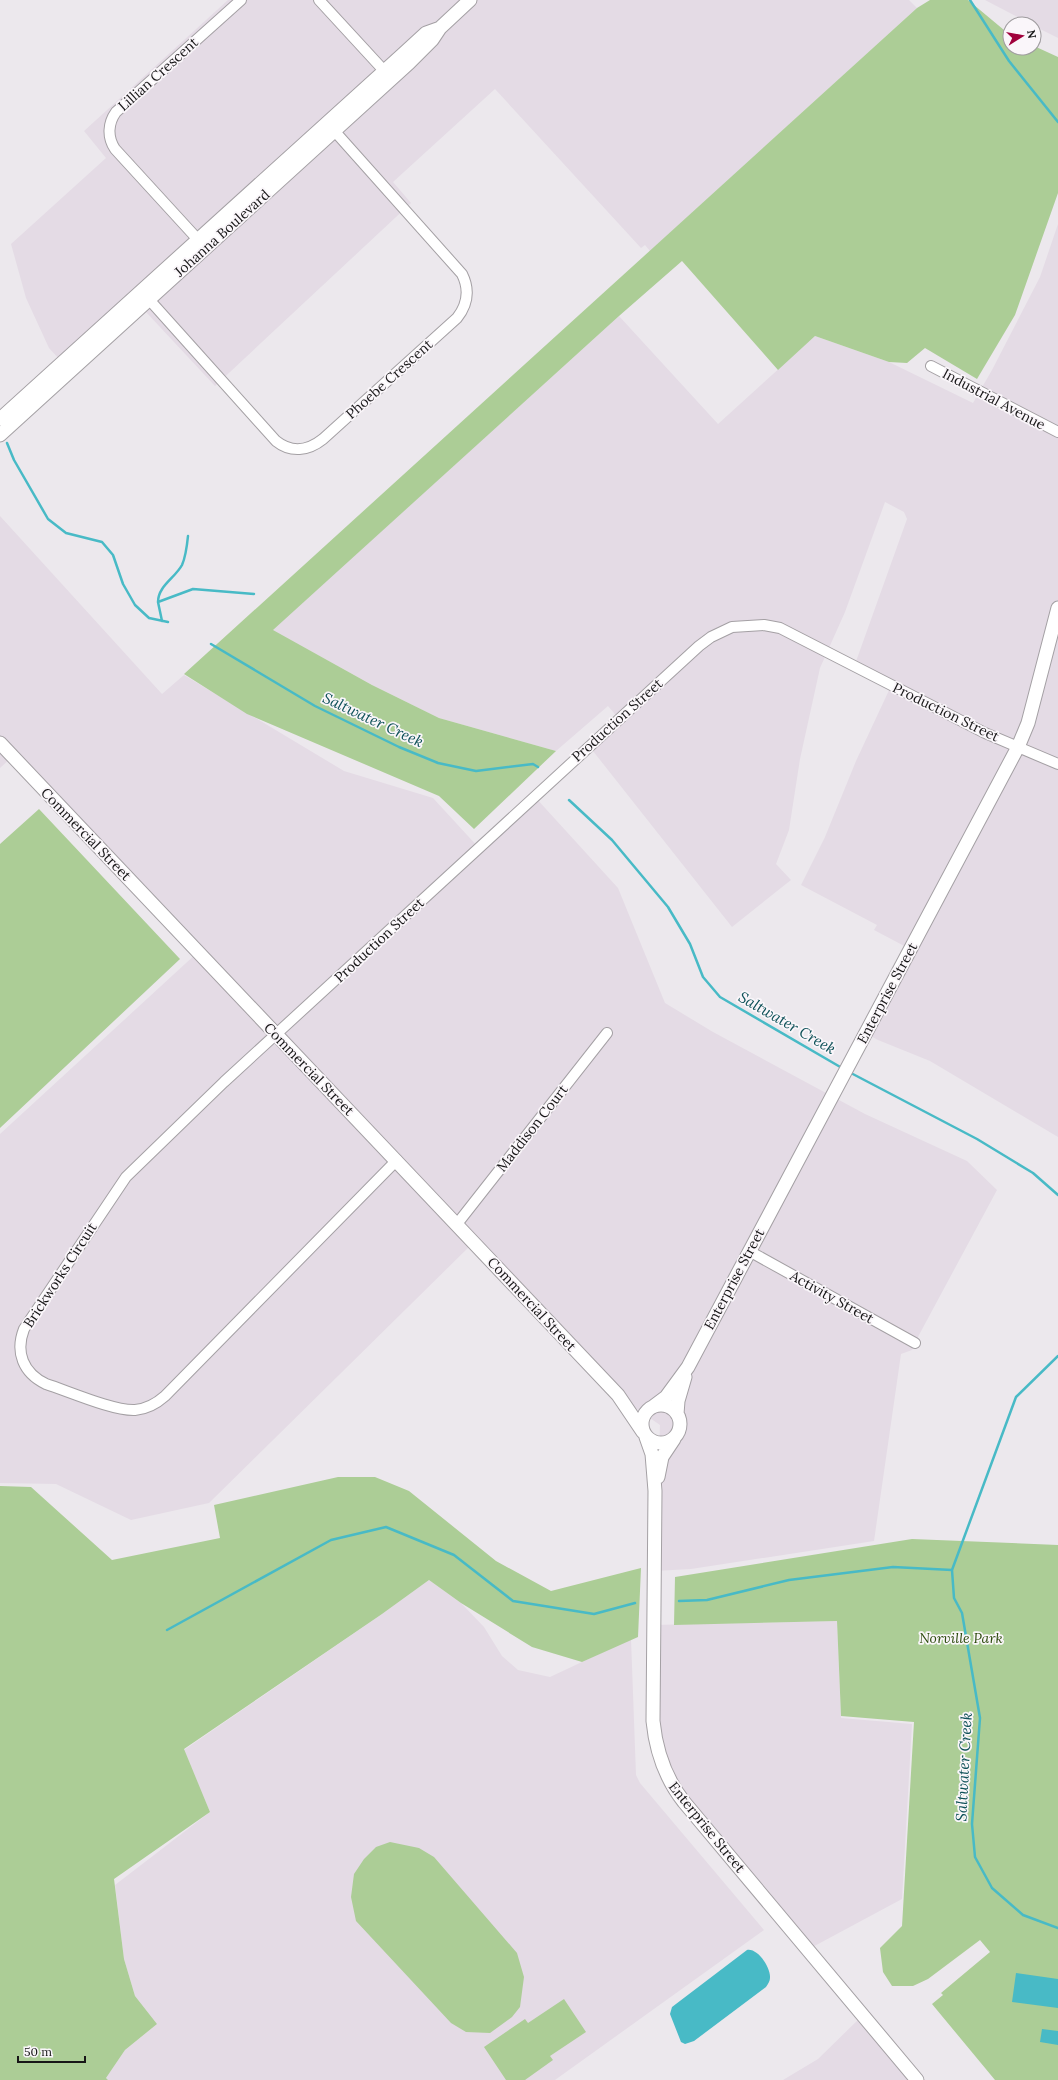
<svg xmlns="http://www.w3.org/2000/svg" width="1058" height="2080" font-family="Lora,serif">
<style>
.built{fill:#e4dbe5}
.green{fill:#accd96}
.water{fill:#48bac6}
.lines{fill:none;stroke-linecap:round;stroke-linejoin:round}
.stream{stroke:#48bac6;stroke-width:2.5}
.minor-casing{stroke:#a4a0a4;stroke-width:12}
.tertiary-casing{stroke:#a4a0a4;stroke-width:15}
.minor{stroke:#fff;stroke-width:10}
.tertiary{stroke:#fff;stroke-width:13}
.labels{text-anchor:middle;stroke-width:3.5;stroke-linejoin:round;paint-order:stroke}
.street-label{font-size:14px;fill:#171617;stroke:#faf6fa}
.park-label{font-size:14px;font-style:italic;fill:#2b4a0c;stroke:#faf6fa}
.water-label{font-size:15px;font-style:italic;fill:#0e5158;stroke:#faf6fa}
</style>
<rect width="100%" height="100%" fill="#ece8ed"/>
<path class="built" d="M228,0H909L917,8L650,251L645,245L641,248L495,89L393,182L411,203L215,386L146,312L73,374L49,348L26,298L11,244L106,158L84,131Z
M985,0H1058V38L1034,26V24H1031Z
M1058,224V1137L930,1061L878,1040L865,1033L910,949L874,930L877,925L801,885L825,837L856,761L891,686L854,667L907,519L904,512L885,502L845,612L820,668L800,759L789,830L776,864L791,880L732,927L589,746L619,719L608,706L556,751L439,718L372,685L272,630L619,316L718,424L815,336L889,362L973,403L992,370L1040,277Z
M0,516L162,694L184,675L344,771L433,798L479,848L535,797L618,888L665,1003L713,1032L865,1114L967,1161L997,1190L919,1335L912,1350L901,1354L874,1541L691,1569L655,1571L660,1425L618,1396L473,1243L209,1503L131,1520L56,1484L0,1483V1134L198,952L12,757L0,768Z
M429,1580L461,1603L484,1627L502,1656L518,1670L550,1677L631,1639L636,1775L640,1783L764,1930L555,2080H108L106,2078L125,2050L157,2024L135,1996L124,1959L115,1885L210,1812L184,1750L382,1614Z
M837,1621L841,1718L912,1724L902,1899L807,1950L661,1763L653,1625Z
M862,2016L916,2080H783L818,2059Z"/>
<path class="green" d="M930,0H968L1010,35V48H1034V46L1058,57V193L1015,315L977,379L925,348L907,363L889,362L815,336L778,370L682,261L619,316L273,630L372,685L439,718L556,751L474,829L439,796L247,714L184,674L917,8Z
M39,809L180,959L0,1128V844Z
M338,1477H375L409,1491L496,1561L551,1591L641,1568L638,1637L582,1662L532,1647L461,1603L429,1580L382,1614L184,1749L210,1812L114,1879L124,1959L135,1996L157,2024L125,2050L106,2078L108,2080H0V1486L31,1487L112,1560L220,1538L214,1505Z
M912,1539L1058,1545V2080H995L932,2004L943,1995L941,1993L990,1952L980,1940L928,1979L913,1986H892L883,1972L880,1948L902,1926L914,1722L841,1716L837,1621L674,1625L675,1577Z
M390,1842L419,1848L434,1857L517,1953L524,1977L520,2007L512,2017L490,2033L466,2032L451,2023L356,1921L351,1897L354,1874L364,1859L376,1847Z
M564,1999L586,2032L550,2056L553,2060L525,2080H506L484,2047L525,2019L528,2023Z"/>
<path class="water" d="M747,1950C758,1948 771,1968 770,1978C770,1981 768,1984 766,1987L694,2041L685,2044L681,2042L670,2014L672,2007Z
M1016,1973L1058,1979V2008L1012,2002Z
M1042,2029L1058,2031V2045L1040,2042Z"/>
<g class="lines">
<path class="stream" d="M970,0L1009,61L1058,122
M7,443L14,460L48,519L66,533L102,542L113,555L123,584L135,605L149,618L168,622
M158,602C158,586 175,578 182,565C186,556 187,546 188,536
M162,621L158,602L193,589L254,594
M211,644L315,706L399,747L438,763L476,771L533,764L538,767
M569,800L612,840L668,907L690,944L703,977L720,997L842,1068
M849,1072L977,1139L1033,1173L1058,1195
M1058,1356L1016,1397L952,1570L954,1598L962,1613L980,1718L972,1824L975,1857L992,1888L1023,1915L1058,1928
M679,1601L707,1600L789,1580L893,1567L952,1570
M167,1630L331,1540L386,1527L454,1555L513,1601L594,1614L635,1603"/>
<defs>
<path id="minor" d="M319,0L388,75
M202,244L115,149C107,137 108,123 116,112L241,0
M145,295L276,441C291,453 308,451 323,439L457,318C468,304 470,290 462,274L330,126
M931,366L1058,432
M397,1160L165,1396C156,1404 147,1409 135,1410C113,1411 68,1391 46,1384C23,1373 15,1352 24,1329L126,1177L224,1082L699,646L711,637L732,627L764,625L780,628L985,733L1058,764
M457,1224L607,1033
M749,1251L915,1343"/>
<path id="tertiary" d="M0,419L402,55L426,33L440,28
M0,435L409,63L432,40L440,28L470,0
M0,743L618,1395L643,1432
M642 1424a19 19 0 1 1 38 0a19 19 0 1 1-38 0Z
M654,1406L666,1397L688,1367L1018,747L1028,723L1058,608
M677,1414L678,1401L685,1377
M646,1437L652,1454L655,1491L653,1721C656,1751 665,1778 684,1802L917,2080
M658,1477L662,1457L674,1439"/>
</defs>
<use href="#minor" class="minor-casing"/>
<use href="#tertiary" class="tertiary-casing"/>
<use href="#minor" class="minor"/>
<use href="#tertiary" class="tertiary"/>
</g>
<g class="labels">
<g class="street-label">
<text transform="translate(158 74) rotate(-42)" y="5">Lillian Crescent</text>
<text transform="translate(222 233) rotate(-42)" y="5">Johanna Boulevard</text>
<text transform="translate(389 379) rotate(-42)" y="5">Phoebe Crescent</text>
<text transform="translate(994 399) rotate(28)" y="5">Industrial Avenue</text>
<text transform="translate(946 712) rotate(26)" y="5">Production Street</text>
<text transform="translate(617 720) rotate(-42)" y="5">Production Street</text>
<text transform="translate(86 834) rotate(46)" y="5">Commercial Street</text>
<text transform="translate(379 940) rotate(-43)" y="5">Production Street</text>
<text transform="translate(887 993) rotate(-62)" y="5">Enterprise Street</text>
<text transform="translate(309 1069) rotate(46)" y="5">Commercial Street</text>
<text transform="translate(532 1128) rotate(-52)" y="5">Maddison Court</text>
<text transform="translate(60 1275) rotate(-57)" y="5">Brickworks Circuit</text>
<text transform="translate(734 1279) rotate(-62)" y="5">Enterprise Street</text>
<text transform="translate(832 1297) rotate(29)" y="5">Activity Street</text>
<text transform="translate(532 1304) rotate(47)" y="5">Commercial Street</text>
<text transform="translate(707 1827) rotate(51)" y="5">Enterprise Street</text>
</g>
<g class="park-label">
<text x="961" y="1643">Norville Park</text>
</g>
<g class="water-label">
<text transform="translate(373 720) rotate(25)" y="5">Saltwater Creek</text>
<text transform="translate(787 1023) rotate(30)" y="5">Saltwater Creek</text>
<text transform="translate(964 1767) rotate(-87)" y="5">Saltwater Creek</text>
</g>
</g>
<g transform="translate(1022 36) rotate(79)"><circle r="19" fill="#faf6fa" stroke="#9f9c9f"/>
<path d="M0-3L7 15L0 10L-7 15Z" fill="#a0013c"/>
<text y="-6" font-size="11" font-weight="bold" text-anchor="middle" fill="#171617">N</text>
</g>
<path d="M18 2056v6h67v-6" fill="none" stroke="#171617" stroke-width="2"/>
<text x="24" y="2056" font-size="12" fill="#171617" stroke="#faf6fa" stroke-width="3" paint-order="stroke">50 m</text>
</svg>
